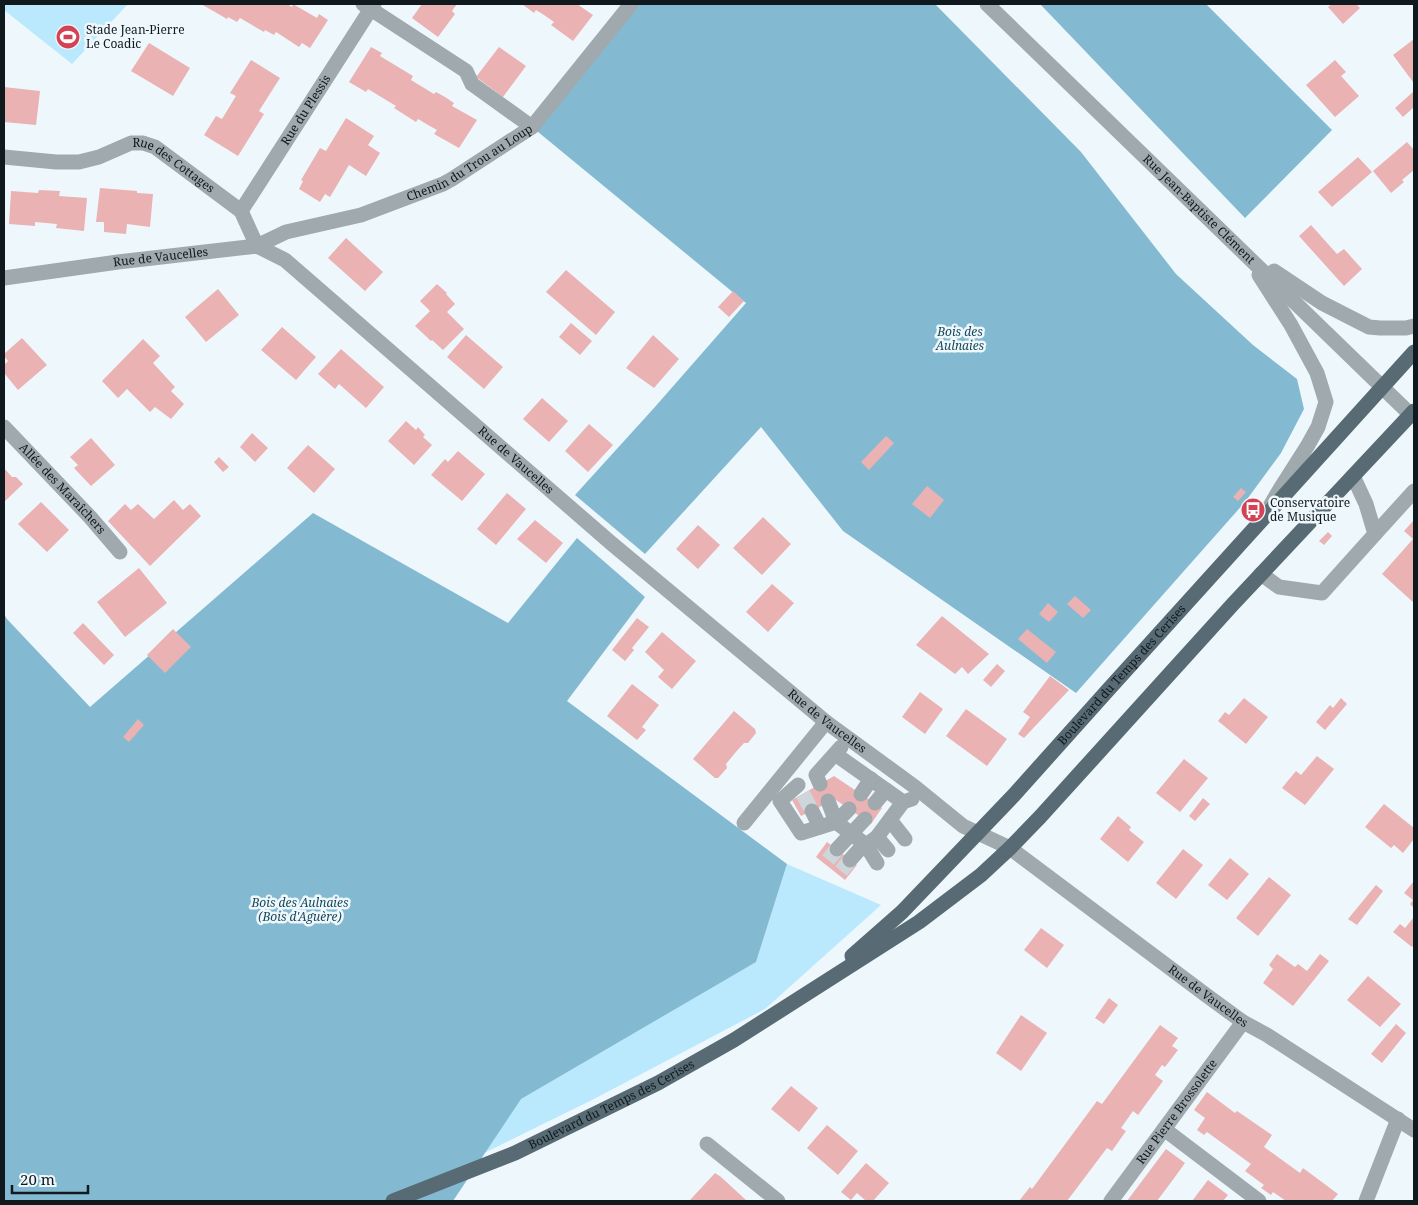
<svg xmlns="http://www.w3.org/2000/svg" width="1418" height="1205" font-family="'Noto Serif',serif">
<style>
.green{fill:#bae8fd}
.forest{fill:#84bad1}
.building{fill:#eab2b3}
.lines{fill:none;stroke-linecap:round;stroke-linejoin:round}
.minor-tunnel{stroke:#cdd7db;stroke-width:15;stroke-dasharray:15 8;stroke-linecap:butt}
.minor{stroke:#9fa9ae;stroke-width:15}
.major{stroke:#586a73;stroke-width:15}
.labels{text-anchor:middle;stroke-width:5;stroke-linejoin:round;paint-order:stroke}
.poi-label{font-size:12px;fill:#10191d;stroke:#eef8fc;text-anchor:start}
.street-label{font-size:12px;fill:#10191d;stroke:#eef8fc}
.park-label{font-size:12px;font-style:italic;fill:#184657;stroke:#eef8fc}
</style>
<rect width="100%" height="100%" fill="#eef8fc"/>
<path class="green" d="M4,4H128L72,64L4,10Z
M787,864L881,905L765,1009L592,1100L470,1160L280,1201L756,962Z"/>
<path class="forest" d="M631,4H935L1081,152L1176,274L1253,345L1297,379L1304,409L1281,453L1245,502L1076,693L843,531L761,427L645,554L575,495L654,408L746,303L532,127Z
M1040,4H1206L1332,130L1245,218Z
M313,513L508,623L577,538L645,597L567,701L787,864L756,962L521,1099L453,1201H4V614L7,619L90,707Z"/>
<path class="building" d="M201,4H287L292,7L293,4L317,18L319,14L328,20L310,48L302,43L299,47L276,32L274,35L265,30L264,32L240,18L237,22L228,17L227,19Z
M422,4H457L452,11L455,14L438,37L412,18Z
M522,4H577L593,15L573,41L551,25L554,22L544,15L536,10L534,13Z
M1332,4H1356L1360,8L1343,24L1328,7Z
M1414,39V80L1413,82L1393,55Z
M149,43L190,68L173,96L131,71Z
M371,47L382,53L380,56L413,76L411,80L434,94L436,92L445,97L454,103L452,106L477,120L459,148L434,134L437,130L428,125L418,119L416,122L394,108L396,106L368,89L366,92L349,82Z
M499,47L526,66L503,97L476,77Z
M251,60L280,78L259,111L264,114L238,156L204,135L216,116L222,119L236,96L230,93Z
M1335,60L1346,72L1341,76L1359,96L1335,117L1306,85Z
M4,87L40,91L36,125L4,122Z
M1414,91V107L1403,117L1395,108Z
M346,118L374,136L368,145L380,153L366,176L349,165L330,197L325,194L320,202L299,189L303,181L301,180L320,148L326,151Z
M1407,142L1414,150V170L1402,180L1404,182L1391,193L1373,171Z
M1358,157L1372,172L1332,207L1318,192Z
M100,188L137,191V193L153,194L150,227L127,224L126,234L104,232V222H96Z
M39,190L60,191L59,196L87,198L84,231L56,228L57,224L35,222V226L9,224L11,191L38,193Z
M1311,225L1337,254L1344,249L1362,269L1344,286L1299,236Z
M346,238L383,272L365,291L328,258Z
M566,270L615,312L596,335L546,292Z
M437,284L447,293L446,294L455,304L447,312L464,329L443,350L432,340L431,341L415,326L430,311L420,301Z
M218,289L239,315L206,342L185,317Z
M733,291L744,301L729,317L718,307Z
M571,323L592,341L580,355L559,337Z
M282,327L316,357L296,380L261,350Z
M466,335L503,367L484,389L447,357Z
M653,335L679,359L654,388L626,368Z
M22,338L47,365L18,390L4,373V365L8,361L4,356V354Z
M143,339L160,356L153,363L175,387L171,391L184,404L171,419L155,407L150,412L127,389L118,398L102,381Z
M341,349L384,387L366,408L339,384L335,389L318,374Z
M542,398L568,421L549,442L523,419Z
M406,421L416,430L418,427L425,435L423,437L432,445L414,465L388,441Z
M589,424L613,445L588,472L565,451Z
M252,433L268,448L255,462L240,447Z
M886,436L894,443L869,470L861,462Z
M91,438L115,465L91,486L74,468L78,465L70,457Z
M308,445L335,469L314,493L287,468Z
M458,451L485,474L462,501L431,475L445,459L448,462Z
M219,457L229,467L223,472L214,462Z
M4,468L12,477H16L23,484L4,502Z
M927,486L944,500L930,518L912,504Z
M1241,488L1246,492L1238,501L1233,497Z
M507,493L526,509L496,545L477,529Z
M174,500L183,510L190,504L201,516L150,566L108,521L125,504L131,510L138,504L154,519Z
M41,502L69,530L47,552L18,524Z
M763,517L791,544L762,575L733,548Z
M535,520L563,543L546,563L517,539Z
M1414,520V603L1382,574L1413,539L1404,531Z
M698,525L720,545L698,569L676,549Z
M1328,532L1332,536L1324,545L1319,541Z
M139,568L167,603L125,637L97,602Z
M772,584L794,603L768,632L746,612Z
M1075,596L1091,610L1083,618L1067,604Z
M1048,603L1058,612L1049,622L1039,614Z
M942,616L989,654L968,674L962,667L955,674L916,645Z
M637,618L649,627L632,648L634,650L625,661L612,650Z
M83,623L114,655L104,665L73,633Z
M173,629L191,647L165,673L147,655Z
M1027,629L1056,652L1047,663L1018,639Z
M662,632L696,661L672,689L658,677L664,670L645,652Z
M997,664L1005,671L991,687L983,680Z
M1050,676L1069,690L1024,738L1018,734L1030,717L1023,712Z
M632,684L659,705L642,727L646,730L637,740L607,716Z
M920,692L943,709L925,734L902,717Z
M1244,698L1268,717L1246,744L1218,721L1225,712L1229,715Z
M1341,698L1347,704L1325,730L1316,722L1330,705L1333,708Z
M966,709L1007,739L987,766L946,736Z
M734,711L755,729L756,733L748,743H744L735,753L726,764L727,768L718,778H715L693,759Z
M138,719L144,725L129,742L123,737Z
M1317,756L1334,769L1305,805L1282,788L1296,771L1301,775Z
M1184,759L1208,778L1180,812L1156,793Z
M834,776L882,808L871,824L833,798L820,807L801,816L792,800Z
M1203,798L1210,804L1195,821L1189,816Z
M1384,804L1414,828V839L1403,853L1394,845L1391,848L1365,827Z
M1118,816L1131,827L1129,830L1144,842L1128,862L1100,839Z
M827,842L857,865L845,880L816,857Z
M1183,849L1203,865L1176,899L1156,883Z
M1230,858L1249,874L1227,900L1208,885Z
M1269,877L1291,895L1258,936L1236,918Z
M1414,881V908L1410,904L1413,900L1404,893Z
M1376,885L1383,891L1357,925L1348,919Z
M1414,917V945L1412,947L1393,932L1400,924L1405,928Z
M1041,928L1064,945L1047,968L1024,950Z
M1277,954L1295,967L1298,964L1307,971L1320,954L1329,961L1293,1006L1263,983L1273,969L1269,965Z
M1368,976L1401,1004L1380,1027L1347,1000Z
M1109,998L1118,1005L1104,1024L1095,1018Z
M1021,1015L1047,1033L1021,1071L996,1053Z
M1396,1024L1406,1033L1382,1063L1371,1054Z
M1160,1025L1178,1038L1172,1046L1178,1050L1165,1067L1162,1065L1155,1075L1163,1081L1138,1115L1133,1111L1121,1128L1126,1131L1112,1151L1107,1148L1067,1201H1019L1030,1187L1032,1189L1097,1101L1102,1104Z
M791,1086L818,1108L799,1132L771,1109Z
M1207,1092L1235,1113L1237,1111L1272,1135L1264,1147L1300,1173L1303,1168L1338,1194L1332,1201H1286L1273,1192L1271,1195L1261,1188L1264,1185L1245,1171L1251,1164L1207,1132L1204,1135L1197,1130L1205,1118L1194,1110Z
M827,1125L858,1151L838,1175L807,1148Z
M1166,1149L1185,1163L1172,1181L1157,1201H1127Z
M866,1163L889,1183L873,1201H866L857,1193L851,1200L841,1192Z
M715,1173L721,1177L747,1201H692L690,1200Z
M1208,1180L1228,1195L1223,1201H1192Z"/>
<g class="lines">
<path class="minor-tunnel" d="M803,794L812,811
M828,860L837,849
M841,871L850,860"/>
<g class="minor">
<path d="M363,4L466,71L472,84L532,127"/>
<path id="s1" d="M987,4L1411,415"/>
<path id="s2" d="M4,157L56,162H79L99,157L131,143H143L155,147L241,211L257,246L286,232L361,215L443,184L452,179L532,127L631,4"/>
<path id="s3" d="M241,211L374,4"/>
<path d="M1274,271L1322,303L1369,327L1380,328H1406L1414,326"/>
<path d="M1259,275L1291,325L1317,373L1326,402L1318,427L1308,445L1280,489L1269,508"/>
<path id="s4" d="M4,278L118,262L257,246L285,260L611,543L826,722L915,787L963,826L1010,848L1206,995L1243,1022L1267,1035L1414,1130"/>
<path id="s5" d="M4,427L90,517L120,552"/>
<path d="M1375,534L1414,491"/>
<path d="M1261,574L1279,587L1322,593L1375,534L1366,504L1353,476"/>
<path d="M835,754L903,802L912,799"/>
<path d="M820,784L816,775L841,747"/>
<path d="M798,785L780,801L801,833L836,822L849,809"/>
<path d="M861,794L871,779"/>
<path d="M828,801L836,822L866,845L877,837L903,802"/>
<path d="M875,803L886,790"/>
<path d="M812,811L820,827"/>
<path d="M890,820L905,839"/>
<path d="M744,823L826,722"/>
<path d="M877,837L888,850"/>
<path d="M837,849L865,819"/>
<path d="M850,860L858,851L866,845L877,863"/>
<path d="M1164,1129L1259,1201"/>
<path d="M707,1144L778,1201"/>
<path id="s6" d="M1111,1201L1243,1022"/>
<path d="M1366,1201L1398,1119"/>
</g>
<g class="major">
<path id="s7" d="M852,956L902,912L1014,795L1108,690L1414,352"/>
<path id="s8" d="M393,1201L515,1153L658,1083L734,1040L919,922L981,875L1010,848L1040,817L1233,604L1414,411"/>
</g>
</g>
<defs>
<symbol id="stadium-disc" viewBox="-11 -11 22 22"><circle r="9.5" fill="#d44355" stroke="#eef8fc"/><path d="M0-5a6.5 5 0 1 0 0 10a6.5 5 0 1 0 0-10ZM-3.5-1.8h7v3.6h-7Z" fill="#fff"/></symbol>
<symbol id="bus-disc" viewBox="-11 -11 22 22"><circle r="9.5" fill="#d44355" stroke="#eef8fc"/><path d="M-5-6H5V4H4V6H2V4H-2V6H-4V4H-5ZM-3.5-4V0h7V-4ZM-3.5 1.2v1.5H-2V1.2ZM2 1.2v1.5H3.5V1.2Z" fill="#fff"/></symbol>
</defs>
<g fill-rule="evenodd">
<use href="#stadium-disc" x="54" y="23" width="28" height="28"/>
<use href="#bus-disc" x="1239" y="496" width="28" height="28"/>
</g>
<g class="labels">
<g class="poi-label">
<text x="86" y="34">Stade Jean-Pierre<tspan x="86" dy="14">Le Coadic</tspan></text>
<text x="1270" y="507">Conservatoire<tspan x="1270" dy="14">de Musique</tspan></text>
</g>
<g class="street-label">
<text dy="4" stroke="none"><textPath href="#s3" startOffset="120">Rue du Plessis</textPath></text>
<text dy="4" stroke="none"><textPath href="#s2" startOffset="531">Chemin du Trou au Loup</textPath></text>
<text dy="4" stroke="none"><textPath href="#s2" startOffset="180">Rue des Cottages</textPath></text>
<text dy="4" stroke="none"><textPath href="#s1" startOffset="295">Rue Jean-Baptiste Clément</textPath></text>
<text dy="4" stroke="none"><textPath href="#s4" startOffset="158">Rue de Vaucelles</textPath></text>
<text dy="4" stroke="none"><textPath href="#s4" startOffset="592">Rue de Vaucelles</textPath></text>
<text dy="4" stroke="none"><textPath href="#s5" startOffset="85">Allée des Maraîchers</textPath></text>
<text dy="4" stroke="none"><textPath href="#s7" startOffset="390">Boulevard du Temps des Cerises</textPath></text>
<text dy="4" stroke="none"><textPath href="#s4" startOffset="998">Rue de Vaucelles</textPath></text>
<text dy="4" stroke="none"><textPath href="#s4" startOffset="1469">Rue de Vaucelles</textPath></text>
<text dy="4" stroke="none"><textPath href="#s8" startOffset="239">Boulevard du Temps des Cerises</textPath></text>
<text dy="4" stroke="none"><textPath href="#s6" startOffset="111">Rue Pierre Brossolette</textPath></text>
</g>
<g class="park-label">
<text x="960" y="336">Bois des<tspan x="960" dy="14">Aulnaies</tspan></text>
<text x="300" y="907">Bois des Aulnaies<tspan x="300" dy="14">(Bois d'Aguère)</tspan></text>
</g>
</g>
<rect width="1418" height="1205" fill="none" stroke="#10191d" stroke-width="10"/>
<path d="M12 1185v8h76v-8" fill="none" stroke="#10191d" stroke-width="2.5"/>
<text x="20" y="1185" font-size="15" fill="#10191d" stroke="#eef8fc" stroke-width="4" paint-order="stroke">20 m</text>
</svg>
